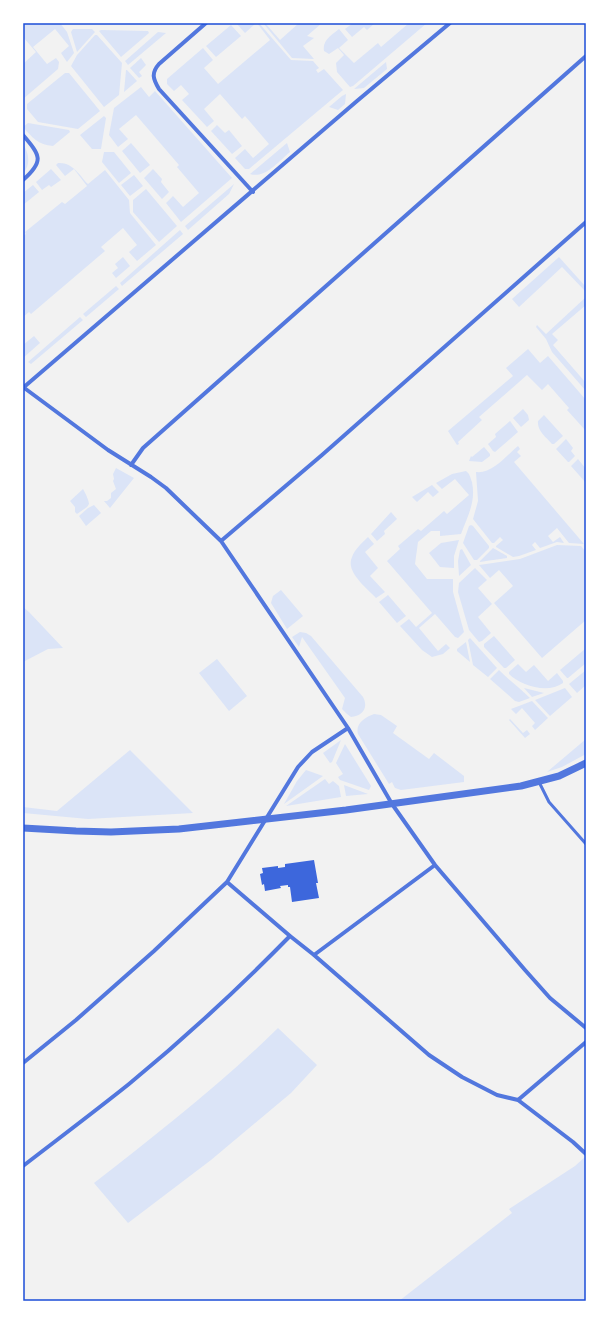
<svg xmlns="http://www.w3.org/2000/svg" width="609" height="1324" font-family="'DejaVu Sans',sans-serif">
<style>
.green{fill:#dbe4f7}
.building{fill:#3d67dc}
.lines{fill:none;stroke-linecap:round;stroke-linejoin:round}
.service{stroke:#5277de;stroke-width:3}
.minor{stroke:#5277de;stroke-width:4}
.tertiary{stroke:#5277de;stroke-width:7}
.neatline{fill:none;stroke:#1d4ed8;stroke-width:1.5}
</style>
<rect width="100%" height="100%" fill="#f2f2f2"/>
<path class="green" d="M23,23H60L67,32L74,53L67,62L61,53L69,46L55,29L33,47L47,64L56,58L59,62L58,69L23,99V64L36,52L23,37Z
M236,23H256L245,33Z
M257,23H259L291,60L313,61L319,68L316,70L318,73L324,69L343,90L249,169H245L235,158L245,149L253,158L269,144L245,116L242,119L220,94L204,109L214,121L207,127L182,100L189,94L181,85L174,91L167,84V79L203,48L213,60L204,68L218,84L270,40Z
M263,23H267L266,24L280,40L299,23H322L307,36L314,38L303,46L314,59L292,58Z
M353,23H375L367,30L364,27L352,37L345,29Z
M409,23H427L353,86L350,87L337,72L336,63L344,55L338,48L329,54L324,51C322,40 332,35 339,29L348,40L339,48L354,63L378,43L381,47Z
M231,25L241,36L216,57L206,46Z
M73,29H92L95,32L77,52L71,32Z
M101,30L148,31L149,33L121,57L99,31Z
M158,32L166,33L128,65L125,61Z
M95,35H97L122,63L119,95L104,107L71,66L77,55Z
M141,58L146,65L139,72L142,76L139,78L130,68Z
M386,62L387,69L364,88L354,89Z
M126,70H127L137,81L124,92Z
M65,73H69L100,111L78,129L38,122L27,109V104Z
M141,87L149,97L155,91L232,178L181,222L166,203L173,196L183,207L199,193L177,167L179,165L136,115L119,129L128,139L118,147L109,135L114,108Z
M346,94L345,104L338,110L329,107L342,96Z
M104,116L106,118L101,149H92L80,135Z
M28,123L69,130L70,132L53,146C38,145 32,137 23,127Z
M217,125L225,133L229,130L242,146L232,154L211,131Z
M131,143L150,165L140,173L122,151Z
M287,143L290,152C279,161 265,179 250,174Z
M23,144C29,153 31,165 23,173Z
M104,152H114L131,173L119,183L102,162Z
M58,163C73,162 79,175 88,184L105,170L129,200L130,213L156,245L137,261L129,252L137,245L123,228L101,247L105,251L31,314L29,312L23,317V236L26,234L25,232L62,202L65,204L87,186L74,169L65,176L56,165Z
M51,169L61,180L51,187L49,185L42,190L36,182Z
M153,169L162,179L161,182L169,192L162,199L144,178Z
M134,175L143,186L130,196L121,185Z
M234,184L229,194L188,230L185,226Z
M33,185L39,192L23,205V193Z
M146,189L177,226L159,242L133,212V200Z
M180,230L183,234L122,286L120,283Z
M123,257L130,266L116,278L112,273L118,268L115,264Z
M559,257L586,287V292L562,267L519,307L512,299Z
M116,286L119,289L86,317L83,314Z
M586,297V305L552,334L558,340L553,345L586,383V391L552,352L546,339L536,327L537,325L546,334Z
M80,317L83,320L31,364L28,362Z
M34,336L40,343L23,358V345Z
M528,349L540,363L548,356L586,400V431L567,410L569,408L548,384L542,390L527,375L479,417L482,420L458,442L459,444L457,445L448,431L513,376L506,368Z
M523,409L528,415L529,420L521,427L513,418Z
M544,415L563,436L554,444H552C546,437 537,431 538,421Z
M510,421L518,432L495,452L493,451L488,444L496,437L495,434Z
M566,439L573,448L571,451L575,456L569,462H568L556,449Z
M518,446L520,449L517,452L521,456L514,462L584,544L569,543L557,528L548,536L553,542L560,537L564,543L557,542L540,548L535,542L532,545L536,550L519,556L513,557L496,547V546L503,540L500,537L494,543H492L473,519L478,501L476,472C492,474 506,456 518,446Z
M484,447L490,454V456L482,462L469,461L471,456L472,457Z
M578,459L586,469V483L571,466Z
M116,468L134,478L110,508L104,501H107L111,498V493L116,489L113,481L114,479L113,474Z
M466,471C470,474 470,477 472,482C476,502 468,515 461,534L440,536V531H431L418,542L415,564L427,579H453V592L464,632L458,638L455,637L435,614L419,628L438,651L446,644L450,648L443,654L432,657L422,650L400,626L409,619L416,627L432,613L387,561L400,549L398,546L418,529L421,531L444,511L447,514L469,495L455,479L442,489L436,483L452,474Z
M432,485L439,492L433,497L428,492L417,502L412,497Z
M83,489C85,492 89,501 89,504L87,507L77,514L75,512V507L70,501Z
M94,505L101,513L86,526L79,516L88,508Z
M391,512L397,519L384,531L385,534L377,541L371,534Z
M471,525L473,526L489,546V548L477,560H474L463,543L469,526Z
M368,537L374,544L365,552L378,568L370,576L385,592L376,598C367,588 345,572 352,557C355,549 362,543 368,537Z
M459,540L454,556V568L440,567L429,553L441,543Z
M557,545L581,546L586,552V620L542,658L494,603L513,586L499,570L490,578L479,565L520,559Z
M493,548L507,556V558L479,562Z
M462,549L471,565L459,576L458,561L460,550Z
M475,568L487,580L478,588L492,604L478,617L491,633L482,641L479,642L469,630L458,592L459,583Z
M281,590L303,616L287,629L271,603L273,596Z
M388,595L406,616L397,623L379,602Z
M23,607L29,612L63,648L48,649L23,662Z
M300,632L306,633L311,636L363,697C369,708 362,716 351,717L347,714L342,709L345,698L302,637L299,647L292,637Z
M494,636L515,660L506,668H504L484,647V644Z
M470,638L497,668L488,677L473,665L468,640Z
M466,642L470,662L457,651V649Z
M585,649L586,651V663L568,678H567L560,670Z
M217,659L247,696L229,711L199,673Z
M518,664L526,672L534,665L548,681L557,673L563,681V683C548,694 521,686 509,674V672Z
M499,670C509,680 520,688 530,698L519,702L515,701L490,679Z
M586,670V685L577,693L569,684Z
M524,688L544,693L532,697Z
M565,688L572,697L550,716L535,700Z
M532,701L548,718L535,730L532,726L535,723L522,708L516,714L511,709Z
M374,714L381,715L397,726L393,733L429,759L434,753L464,776V782L401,790L395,788L392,782L389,784L358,734C355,724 365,717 374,714Z
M510,719L523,733L527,730L530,734L525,738L509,720Z
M586,739V754L562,767L547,772Z
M341,740L332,762L330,763L323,753Z
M345,744L371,786L369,790L340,780L338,777L343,774L336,763Z
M130,750L193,813L88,819L23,813V807L57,811Z
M306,770L323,776L284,804L297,781Z
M325,779L329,784L333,781L339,786L341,797L286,806Z
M344,785L368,794L346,796Z
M278,1028L317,1065L291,1093L211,1160L128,1223L94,1183C157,1134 221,1084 278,1028Z
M586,1156V1301H399L512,1213L509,1209L575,1166Z"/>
<path class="building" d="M314,860L318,883H316L319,898L292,902L290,887H288V885L280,886L281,888L265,891L264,884L262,885L260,874L263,873L262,868L278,866V868L285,867V864Z"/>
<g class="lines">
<path class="service" d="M539,782L549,802L586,844"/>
<path class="minor" d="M206,23L159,64C151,73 153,79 159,89L253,192
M23,135C40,155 45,161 23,180
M23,387L108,450L151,477L166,488L221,541L348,728L392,804L435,865L525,970L550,998L586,1028
M24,387L357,101L450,23
M131,465L143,448L586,56
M221,541L322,455L586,222
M227,882L290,936L314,955L429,1055L462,1077L497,1095L518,1100L573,1142L586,1154
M314,955L435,865
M23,1063L76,1020L154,951L227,882L298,767L312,752L348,728
M518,1100L586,1042
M23,1166C58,1139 94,1112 129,1084C185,1038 239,988 290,936"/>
<path class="tertiary" d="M23,828L76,831L111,832L179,829L346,810L521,786L559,776L586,763"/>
</g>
<rect width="609" height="1324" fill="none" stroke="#ffffff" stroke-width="48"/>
<rect x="24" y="24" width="561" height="1276" class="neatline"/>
</svg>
